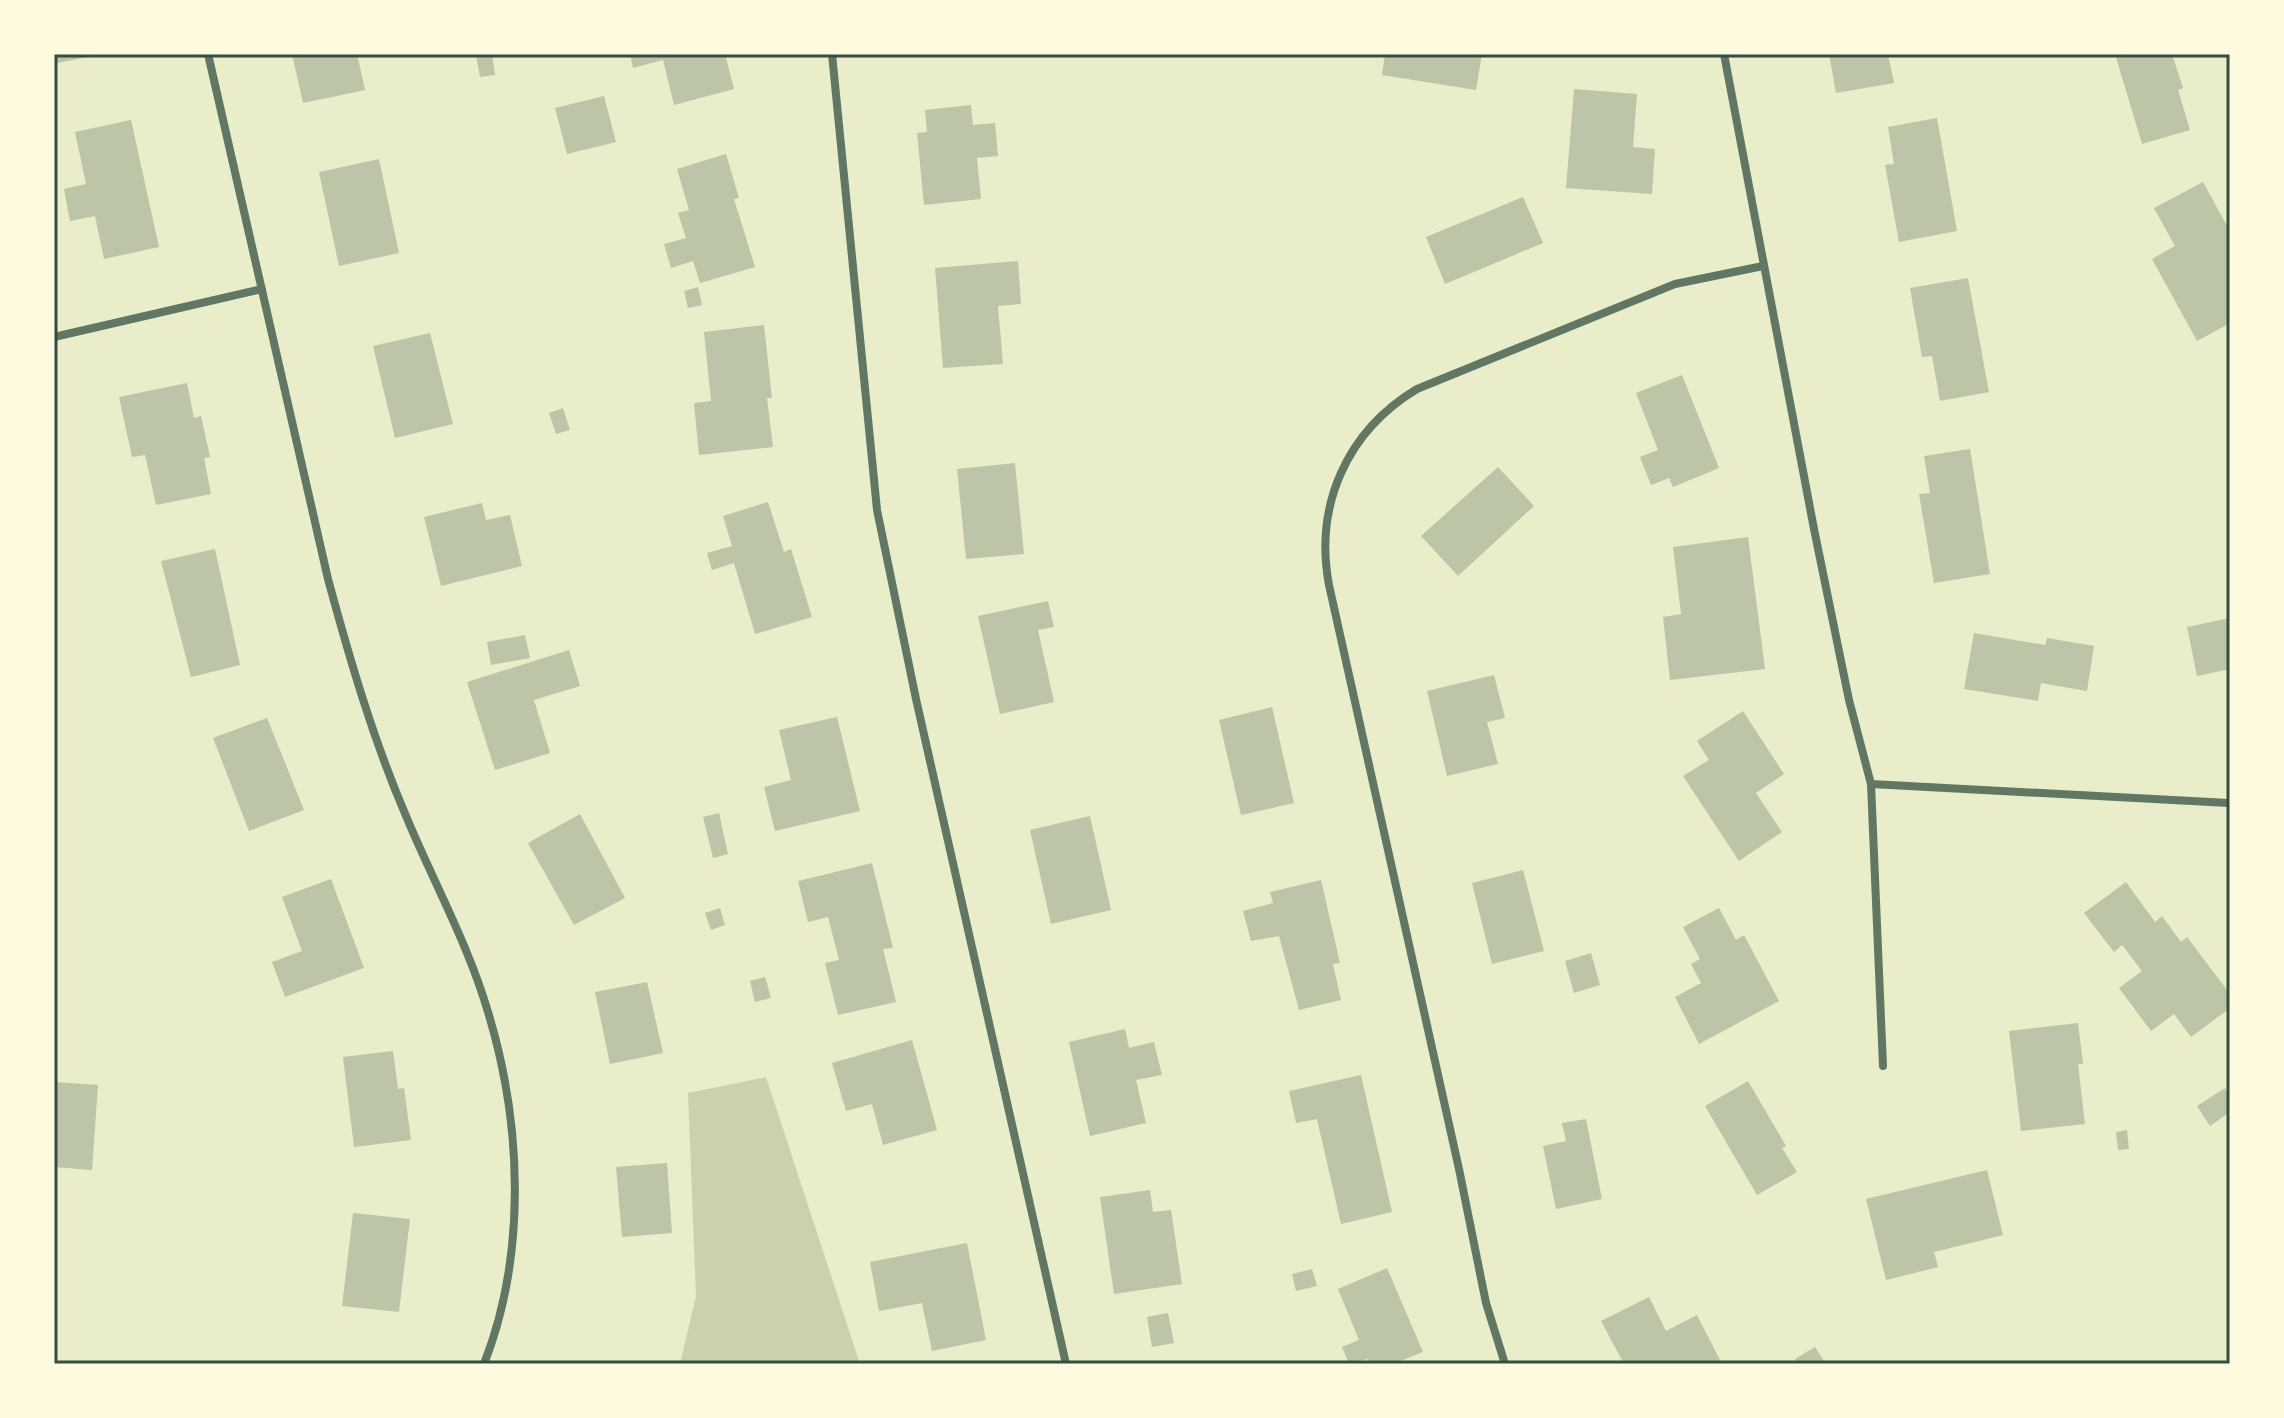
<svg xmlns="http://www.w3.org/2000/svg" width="2284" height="1418" font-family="'Sofia Sans Condensed',sans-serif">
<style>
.green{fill:#cad2ad}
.building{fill:#bcc5a7}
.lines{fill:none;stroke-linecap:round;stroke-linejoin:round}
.minor{stroke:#617663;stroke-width:8}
.neatline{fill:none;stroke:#344e41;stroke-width:3}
</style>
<rect width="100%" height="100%" fill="#e9edc9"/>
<path class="green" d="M766,1077L860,1364H680L696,1296L688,1093Z"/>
<path class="building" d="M55,54H98V55L57,63Z
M292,54H357L365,90L303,103Z
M492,54L495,75L480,77L476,55Z
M630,54H725L734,89L674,105L663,60L633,68Z
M1385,54H1482L1476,90L1382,75Z
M1829,54H1888L1894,83L1836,93Z
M2115,54H2172L2183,88L2178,90L2190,130L2142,144Z
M1574,89L1637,94L1633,147L1655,149L1652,194L1566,188Z
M604,96L616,142L567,154L555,108Z
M971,105L973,125L995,123L998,156L977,158L981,199L924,205L917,133L927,132L925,110Z
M1937,118L1957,231L1899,242L1885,165L1894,164L1888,127Z
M131,120L159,247L104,259L95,216L70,221L64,189L86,184L75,132Z
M726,154L739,198L734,199L755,267L700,283L693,261L671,268L664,244L686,238L678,213L689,210L677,169Z
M379,159L399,253L339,266L319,172Z
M2203,182L2226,224L2229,222L2230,225V323L2197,341L2152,259L2175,246L2154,208Z
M1523,197L1543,243L1445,284L1426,237Z
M1018,261L1021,304L998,306L1003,364L943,368L935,268Z
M1968,278L1989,392L1940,401L1932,356L1922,357L1910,288Z
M698,287L702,305L688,308L684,291Z
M764,325L772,398H767L773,447L699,455L694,403L711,401L704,332Z
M430,333L453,424L395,438L373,346Z
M1682,375L1719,468L1673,487L1669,478L1651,485L1640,457L1658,450L1636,393Z
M187,383L194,418L201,416L210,457L204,458L211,494L156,505L145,455L132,457L119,397Z
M563,408L570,430L556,434L549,413Z
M1970,449L1990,574L1934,583L1919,494L1930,493L1924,456Z
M1015,463L1024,554L966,559L957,469Z
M1498,467L1534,506L1458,576L1421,536Z
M768,502L784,552L791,549L812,617L755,634L734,563L712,570L707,553L732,546L723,516Z
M482,503L486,520L510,515L522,566L441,586L424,517Z
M1748,537L1765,669L1670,680L1663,617L1681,614L1673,547Z
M215,549L240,665L191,677L161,561Z
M1048,601L1054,627L1038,630L1054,702L1000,714L978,616Z
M2230,618V669L2197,676L2187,627Z
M1974,633L2045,645L2047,638L2094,646L2087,691L2041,683L2038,701L1964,689Z
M525,635L530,658L491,665L487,642Z
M569,650L580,686L534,700L550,753L495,770L467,682Z
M1494,675L1505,718L1487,722L1498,764L1447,776L1427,691Z
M1272,707L1294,803L1241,815L1219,720Z
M1743,711L1784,774L1756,793L1782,832L1739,861L1683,776L1709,760L1697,741Z
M837,717L860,811L775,831L764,787L791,780L779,730Z
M267,718L304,810L249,831L213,738Z
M719,813L728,854L713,858L703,817Z
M580,814L625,898L574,925L528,843Z
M1090,816L1111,910L1051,924L1030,830Z
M872,863L893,948L883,949L896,1002L838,1015L825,963L839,960L828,917L808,922L798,881Z
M1523,870L1544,951L1492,964L1472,883Z
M331,879L364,968L285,997L272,962L302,951L282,897Z
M1321,880L1340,963L1333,964L1341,1000L1299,1010L1279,936L1251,941L1243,911L1273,903L1270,892Z
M2126,882L2155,922L2162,916L2181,942L2187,937L2230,994V1008L2191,1037L2174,1014L2151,1031L2119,988L2142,971L2122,945L2114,952L2084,913Z
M720,908L725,925L711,930L705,913Z
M1719,908L1736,940L1744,935L1779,1001L1699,1044L1675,997L1701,983L1691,964L1700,959L1683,927Z
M1591,953L1600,985L1574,993L1565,961Z
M765,977L771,998L755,1002L750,981Z
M647,982L663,1053L610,1064L595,992Z
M2078,1023L2083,1064H2078L2085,1124L2021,1131L2009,1031Z
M1125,1029L1129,1048L1154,1042L1162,1075L1136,1080L1146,1123L1090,1136L1069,1042Z
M912,1040L937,1130L883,1145L872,1104L846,1111L832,1063Z
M393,1051L398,1089L404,1088L411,1140L354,1147L343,1057Z
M1361,1075L1392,1212L1341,1224L1317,1119L1296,1123L1289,1091Z
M1748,1081L1786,1146L1782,1148L1797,1172L1757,1195L1705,1106Z
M54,1082L98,1085L92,1170L54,1167Z
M2225,1088L2230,1096V1112L2210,1126L2197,1106Z
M1586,1119L1602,1199L1556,1209L1543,1146L1566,1141L1562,1123Z
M2127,1130L2129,1149L2118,1150L2116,1132Z
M667,1163L672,1233L622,1237L616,1167Z
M1987,1170L2003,1235L1934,1252L1938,1267L1886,1280L1866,1199Z
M1150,1190L1153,1212L1171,1210L1182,1284L1114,1294L1100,1197Z
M353,1213L410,1219L399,1312L342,1306Z
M967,1243L986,1340L932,1351L922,1303L879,1311L870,1262Z
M1387,1268L1423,1352L1393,1364H1370L1368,1359L1349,1364L1342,1347L1359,1340L1338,1289Z
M1312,1269L1317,1286L1296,1291L1292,1274Z
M1649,1297L1666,1331L1697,1315L1721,1362L1624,1364L1601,1321Z
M1168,1313L1174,1343L1152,1347L1147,1317Z
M1815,1347L1826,1364H1799L1795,1359Z"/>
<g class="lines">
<path class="minor" d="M208,54L328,579C350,660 373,739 406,816C433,881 468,944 488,1012C522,1124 527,1254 484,1364
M832,54L877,510L916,699L1066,1364
M1724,54L1814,529L1849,700L1871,784L1883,1066
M54,337L262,289
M1871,784L2229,803
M1505,1364L1486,1303L1459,1169L1329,585C1314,505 1347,431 1417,389L1675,284L1763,266"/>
</g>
<rect width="2284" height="1418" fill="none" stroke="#fefae0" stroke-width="112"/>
<rect x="56" y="56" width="2172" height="1306" class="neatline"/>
</svg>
